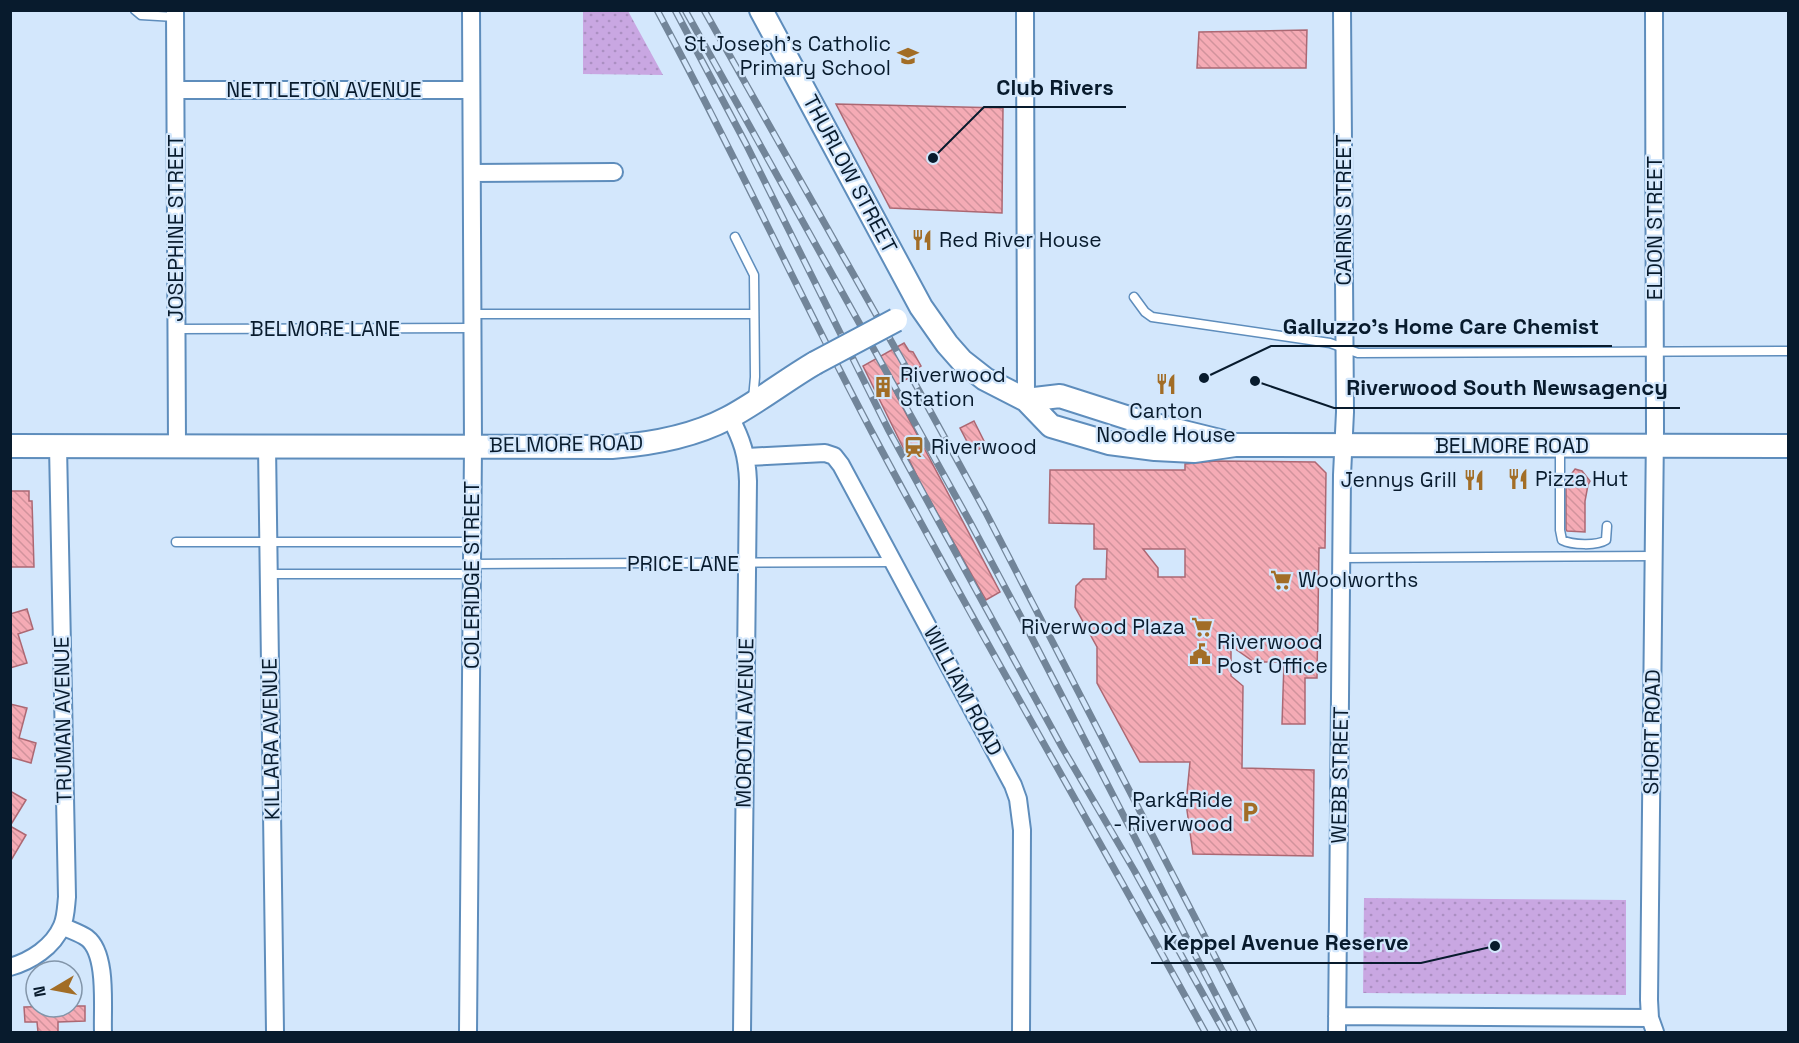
<svg xmlns="http://www.w3.org/2000/svg" width="1799" height="1043" font-family="'Space Grotesk',sans-serif">
<style>
.park{fill:url(#park-dots)}
.building{fill:url(#building-back-hatch);stroke:#ac6873;stroke-width:1.5;fill-rule:evenodd}
.lines{fill:none;stroke-linecap:round;stroke-linejoin:round}
.lane-casing{stroke:#5e8dbc;stroke-width:11}
.street-casing{stroke:#5e8dbc;stroke-width:20}
.secondary-casing{stroke:#5e8dbc;stroke-width:26}
.lane{stroke:#fff;stroke-width:8}
.street{stroke:#fff;stroke-width:16}
.secondary{stroke:#fff;stroke-width:22}
.rail-casing{stroke:#728599;stroke-width:7}
.rail{stroke:#d3e7fc;stroke-width:4.5;stroke-dasharray:14;stroke-linecap:butt}
.secondary-bridge-casing{stroke:#5e8dbc;stroke-width:26;stroke-linecap:butt}
.secondary-bridge{stroke:#fff;stroke-width:22}
.labels{text-anchor:middle;stroke-width:4.5;stroke-linejoin:round;paint-order:stroke}
.poi-label{font-size:21px;fill:#081b2d;stroke:#d3e7fc;text-anchor:start}
.street-label{font-size:21px;fill:#081b2d;stroke:#d3e7fc}
.leader{fill:none;stroke:#081b2d;stroke-width:2}
.callout-dot{fill:#081b2d;stroke:#d3e7fc;stroke-width:2}
.callout-label{font-size:22px;text-anchor:middle;font-weight:bold;fill:#081b2d;stroke:#d3e7fc;stroke-width:4.5;stroke-linejoin:round;paint-order:stroke}
</style>
<defs>
<pattern id="park-dots" width="8" height="8" patternUnits="userSpaceOnUse" patternTransform="scale(1.5)"><rect width="8" height="8" fill="#c9a7e2"/><path d="M2 2h.1M6 6h.1" fill="none" stroke="#ab8fc2" stroke-width="1.8" stroke-linecap="round"/></pattern>
<pattern id="building-back-hatch" width="6" height="6" patternUnits="userSpaceOnUse" patternTransform="scale(1.5)"><rect width="6" height="6" fill="#f5abb5"/><path d="M-1 5l2 2M0 0l6 6M5-1l2 2" fill="none" stroke="#d1939c"/></pattern>
</defs>
<rect width="100%" height="100%" fill="#d3e7fc"/>
<path class="park" d="M583,11H628L663,75L583,74Z
M1364,898L1626,900V995L1363,993Z"/>
<path class="building" d="M1307,30L1306,68H1197L1199,32Z
M836,104L1003,108L1002,213L890,208Z
M904,343L909,351L913,352L921,366L916,369L918,373L892,387L1000,592L986,600L922,486L863,366Z
M974,421L986,445L973,453L960,428Z
M1216,461L1315,462L1326,473L1325,548H1319L1317,678H1305V724H1282L1284,662H1254L1231,646V676L1243,686L1242,768L1314,770L1313,856L1193,854L1186,803L1190,762H1140L1097,683V647L1075,607L1076,586L1083,579H1106L1107,549H1094V524L1049,523L1050,470H1185V464ZM1143,549H1185V577H1158V568Z
M1575,469L1582,471L1590,481L1588,485L1585,501V532L1567,531L1566,529V475L1570,476Z
M10,491H29V501H32L34,567H10Z
M27,609L33,629L18,634L27,663L10,668V614Z
M10,704L27,708L19,738L36,743L31,763L10,757Z
M10,791L26,800L10,826Z
M10,826L26,835L10,862Z
M72,1006H85V1021L58,1022V1032H38L37,1022H25L24,1007Z"/>
<g class="lines">
<defs>
<path id="lane" d="M135,10L141,15L175,17
M735,237L754,275L755,377L753,399
M1134,297L1145,312L1152,317L1330,343L1358,353L1788,351
M472,314H754
M177,329L472,328
M1560,447V530L1562,540C1572,545 1597,546 1606,540L1607,526
M176,542H472
M1342,558L1654,556
M472,564L893,562
M269,574H472"/>
<path id="street" d="M175,10L177,445
M1025,10L1026,400
M1654,10L1655,431L1649,1000L1650,1018L1655,1032
M176,90H471
M472,173L614,172
M730,417C742,440 747,455 748,481L742,1032
M267,445L275,1032
M747,457L825,453L834,456L841,465L1013,785L1018,799L1022,830L1021,1032
M62,926C70,930 80,933 87,938C108,954 102,1008 103,1032
M10,967C31,961 53,947 62,926C66,917 66,906 67,897L58,446
M1337,1016L1650,1018
M468,1032L473,446L471,10
M1337,1032L1342,475L1345,412L1342,10"/>
<path id="secondary" d="M761,10L921,307L947,344L962,361L985,379L1026,400L1051,426L1109,443L1155,449L1194,451L1235,445L1788,446
M1026,400L1060,396L1135,420L1228,443
M10,446L612,447C652,444 692,437 728,418C758,402 786,380 815,363"/>
</defs>
<use href="#lane" class="lane-casing"/>
<use href="#street" class="street-casing"/>
<use href="#secondary" class="secondary-casing"/>
<use href="#lane" class="lane"/>
<use href="#street" class="street"/>
<use href="#secondary" class="secondary"/>
<defs>
<path id="rail" d="M657,10C733,150 799,295 874,436C981,637 1096,833 1205,1032
M675,10L746,144L888,429L1062,747L1134,870L1224,1032
M685,10L970,522L1030,634L1235,1032
M704,10L912,378L985,511L1254,1032"/>
</defs>
<use href="#rail" class="rail-casing"/>
<use href="#rail" class="rail"/>
<defs>
<path id="secondary-bridge" d="M815,363L896,320"/>
</defs>
<use href="#secondary-bridge" class="secondary-bridge-casing"/>
<use href="#secondary-bridge" class="secondary-bridge"/>
</g>
<defs>
<symbol id="school-bare" viewBox="-9 -9 18 18"><path d="M0-5L7-2L0 1L-7-2ZM-4 1L0 2.5L4 1V4Q0 6-4 4Z" fill="#a26d26" stroke="#d3e7fc" stroke-width="2.5" paint-order="stroke"/></symbol>
<symbol id="restaurant-bare" viewBox="-9 -9 18 18"><path d="M-5-6h1v4h1v-4h1v4h1v-4h1v5L-1.5 .5V6h-2V.5L-5-1ZM5-6V6H3V1.5H1.5Q1.5-4 5-6Z" fill="#a26d26" stroke="#d3e7fc" stroke-width="2.5" paint-order="stroke"/></symbol>
<symbol id="building-bare" viewBox="-9 -9 18 18"><path d="M-4-6H4V6H1V3H-1V6H-4ZM-2.5-4.3h1.7v1.8h-1.7ZM.8-4.3h1.7v1.8H.8ZM-2.5-1h1.7V.8h-1.7ZM.8-1h1.7V.8H.8Z" fill="#a26d26" stroke="#d3e7fc" stroke-width="2.5" paint-order="stroke"/></symbol>
<symbol id="station-bare" viewBox="-9 -9 18 18"><path d="M-3-6H3Q5-6 5-4V2Q5 4 3 4L4.5 6H3L1.5 4h-3L-3 6H-4.5L-3 4Q-5 4-5 2V-4Q-5-6-3-6ZM-3.5-4v3h7v-3ZM-3.5 1v1.5H-2V1ZM2 1v1.5H3.5V1Z" fill="#a26d26" stroke="#d3e7fc" stroke-width="2.5" paint-order="stroke"/></symbol>
<symbol id="supermarket-bare" viewBox="-9 -9 18 18"><path d="M-6-5.5h2.5l.6 2H6L4.5 2H-2.5L-4.4-4H-6ZM-1.5 3.2a1.3 1.3 0 1 0 .1 0ZM3 3.2a1.3 1.3 0 1 0 .1 0Z" fill="#a26d26" stroke="#d3e7fc" stroke-width="2.5" paint-order="stroke"/></symbol>
<symbol id="civic-bare" viewBox="-9 -9 18 18"><path d="M-.6-6.5H3V-4.5H.6V-3L4-1V1h2V6H-6V1h2V-1L-.6-3ZM-1.2 2.5V6h2.4V2.5Z" fill="#a26d26" stroke="#d3e7fc" stroke-width="2.5" paint-order="stroke"/></symbol>
<symbol id="parking-bare" viewBox="-9 -9 18 18"><path d="M-3.5-5.5H1a3.5 3.5 0 0 1 0 7H-1V5.5H-3.5ZM-1-3.4V-.6H.8a1.4 1.4 0 0 0 0-2.8Z" fill="#a26d26" stroke="#d3e7fc" stroke-width="2.5" paint-order="stroke"/></symbol>
</defs>
<g fill-rule="evenodd">
<use href="#school-bare" x="893" y="41" width="30" height="30"/>
<use href="#restaurant-bare" x="907" y="225" width="30" height="30"/>
<use href="#restaurant-bare" x="1151" y="369" width="30" height="30"/>
<use href="#building-bare" x="868" y="372" width="30" height="30"/>
<use href="#station-bare" x="899" y="432" width="30" height="30"/>
<use href="#restaurant-bare" x="1503" y="464" width="30" height="30"/>
<use href="#restaurant-bare" x="1459" y="465" width="30" height="30"/>
<use href="#supermarket-bare" x="1266" y="565" width="30" height="30"/>
<use href="#supermarket-bare" x="1187" y="612" width="30" height="30"/>
<use href="#civic-bare" x="1185" y="639" width="30" height="30"/>
<use href="#parking-bare" x="1235" y="797" width="30" height="30"/>
</g>
<g class="labels">
<g class="poi-label">
<text x="891" y="51" text-anchor="end">St Joseph's Catholic<tspan x="891" dy="24">Primary School</tspan></text>
<text x="939" y="247">Red River House</text>
<text x="900" y="382">Riverwood<tspan x="900" dy="24">Station</tspan></text>
<text x="1166" y="418" text-anchor="middle">Canton<tspan x="1166" dy="24">Noodle House</tspan></text>
<text x="931" y="454">Riverwood</text>
<text x="1535" y="486">Pizza Hut</text>
<text x="1457" y="487" text-anchor="end">Jennys Grill</text>
<text x="1298" y="587">Woolworths</text>
<text x="1185" y="634" text-anchor="end">Riverwood Plaza</text>
<text x="1217" y="649">Riverwood<tspan x="1217" dy="24">Post Office</tspan></text>
<text x="1233" y="807" text-anchor="end">Park&amp;Ride<tspan x="1233" dy="24">- Riverwood</tspan></text>
</g>
<g class="street-label">
<text x="324" y="97">NETTLETON AVENUE</text>
<text transform="translate(850 174) rotate(62)" y="7">THURLOW STREET</text>
<text transform="translate(1344 210) rotate(-90)" y="7">CAIRNS STREET</text>
<text transform="translate(176 228) rotate(-90)" y="7">JOSEPHINE STREET</text>
<text transform="translate(1655 228) rotate(-90)" y="7">ELDON STREET</text>
<text x="325" y="336">BELMORE LANE</text>
<text transform="translate(566 444) rotate(-1)" y="7">BELMORE ROAD</text>
<text x="1512" y="453">BELMORE ROAD</text>
<text x="683" y="571">PRICE LANE</text>
<text transform="translate(472 575) rotate(-90)" y="7">COLERIDGE STREET</text>
<text transform="translate(963 691) rotate(62)" y="7">WILLIAM ROAD</text>
<text transform="translate(63 720) rotate(-91)" y="7">TRUMAN AVENUE</text>
<text transform="translate(745 723) rotate(-89)" y="7">MOROTAI AVENUE</text>
<text transform="translate(1652 732) rotate(-89)" y="7">SHORT ROAD</text>
<text transform="translate(271 739) rotate(-91)" y="7">KILLARA AVENUE</text>
<text transform="translate(1340 775) rotate(-89)" y="7">WEBB STREET</text>
</g>
</g>
<path class="leader" d="M933 158L984 107H1126M1204 378L1271 346H1612M1255 381L1334 408H1680M1495 946L1421 963H1151"/>
<g class="callout-dot">
<circle cx="933" cy="158" r="6"/>
<circle cx="1204" cy="378" r="6"/>
<circle cx="1255" cy="381" r="6"/>
<circle cx="1495" cy="946" r="6"/>
</g>
<g class="callout-label">
<text x="1055" y="95">Club Rivers</text>
<text x="1441" y="334">Galluzzo's Home Care Chemist</text>
<text x="1507" y="395">Riverwood South Newsagency</text>
<text x="1286" y="950">Keppel Avenue Reserve</text>
</g>
<rect width="1799" height="1043" fill="none" stroke="#081b2d" stroke-width="24"/>
<g transform="translate(54 989) rotate(260)"><circle r="28" fill="#d3e7fc" stroke="#8295a9" stroke-width="1.5"/>
<path d="M0-4.5L10 22L0 15L-10 22Z" fill="#a26d26"/>
<text y="-9" font-size="16" font-weight="bold" text-anchor="middle" fill="#081b2d">N</text>
</g>
</svg>
